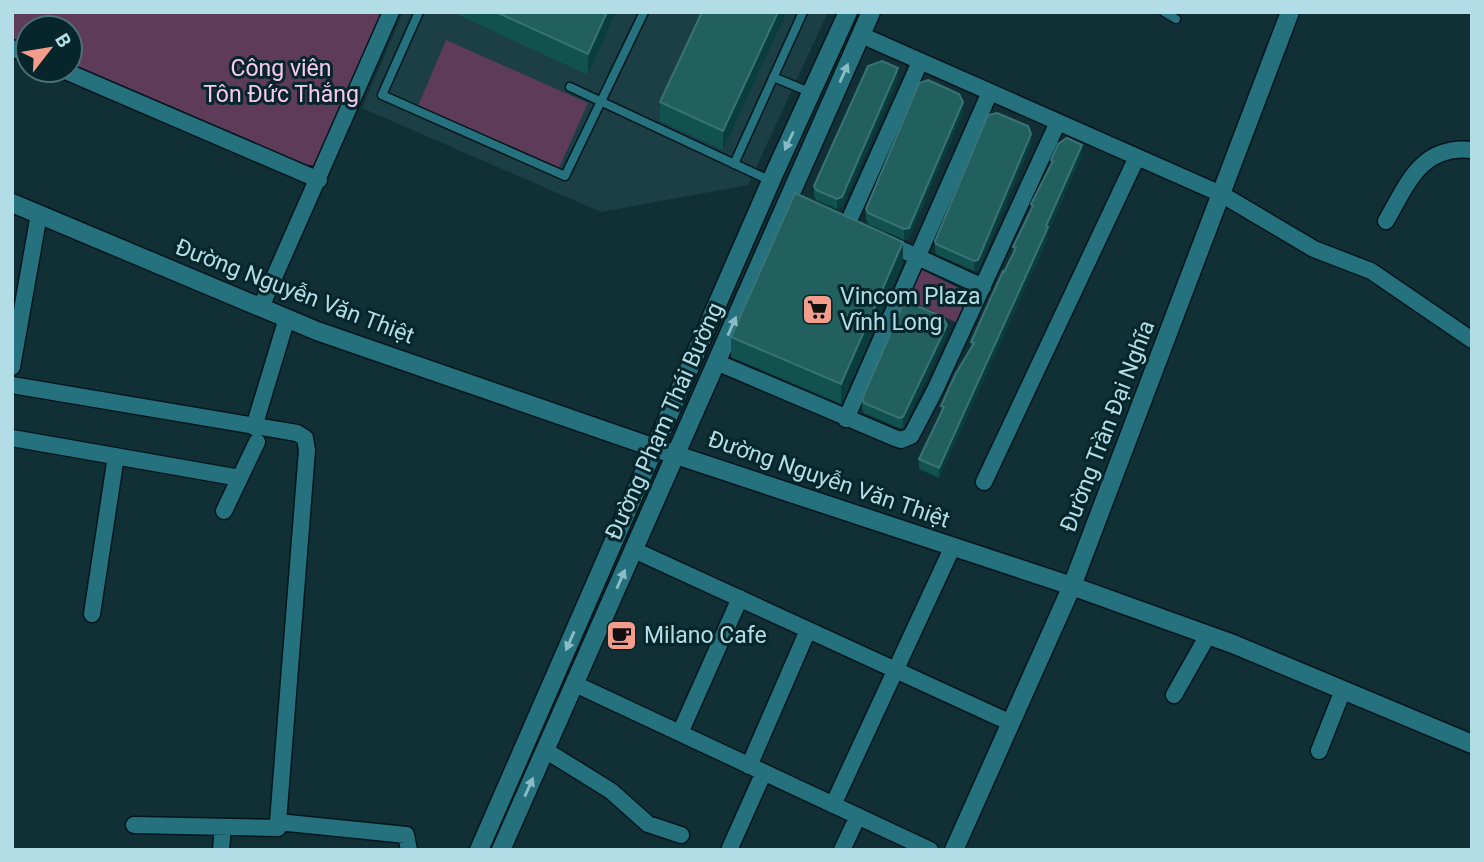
<svg xmlns="http://www.w3.org/2000/svg" width="1484" height="862" font-family="Roboto,sans-serif">
<style>
.built{fill:#1b3f45}
.green{fill:#5d3b59}
.lines{fill:none;stroke-linecap:round;stroke-linejoin:round}
.lane-casing{stroke:#00171d;stroke-width:11}
.street-casing{stroke:#00171d;stroke-width:19}
.secondary-casing{stroke:#00171d;stroke-width:21}
.lane{stroke:#26717e;stroke-width:8}
.street{stroke:#26717e;stroke-width:16}
.secondary{stroke:#26717e;stroke-width:18}
.wall{fill:#11514f}
.shaded-wall{fill:#0a3d3e}
.building{fill:#226060;stroke:#397375;stroke-width:2}
.oneway{fill:#88bdc7}
.labels{text-anchor:middle;stroke-width:6;stroke-linejoin:round;paint-order:stroke}
.park-label{font-size:23px;fill:#fac9f3;stroke:#06262b}
.street-label{font-size:23px;fill:#b2dde6;stroke:#06262b}
.poi-label{font-size:23px;fill:#b2dde6;stroke:#06262b;text-anchor:start}
</style>
<rect width="100%" height="100%" fill="#113035"/>
<path class="built" d="M403,12H828L748,185L601,212L362,108Z"/>
<path class="green" d="M12,12H385L322,159L315,165H304L70,66V28H28V48L12,41Z
M446,40L588,103L559,168L418,106Z
M922,270L975,296L961,325L908,299Z"/>
<g class="lines">
<defs>
<path id="lane" d="M419,12L382,95L565,176L644,12
M1164,12L1176,19
M773,77L812,93
M570,87L771,181
M734,164L803,12"/>
<path id="street" d="M861,35L1221,194L1314,249L1371,271L1472,340
M12,48L28,55
M63,70L319,180
M1386,221C1408,183 1421,145 1472,150
M847,225L920,62
M887,243L983,287
M261,307L391,12
M716,362L895,438L901,440L911,436L935,390L1058,122
M12,367L39,214
M12,385L297,433L305,438L307,450L278,822L406,835L409,850
M846,419L990,92
M254,427L287,318
M12,438L240,478
M984,482L1137,157
M224,511L257,442
M634,550L1011,723
M92,614L116,456
M575,684L930,850
M1174,695L1208,635
M680,733L740,598
M545,750L611,791L648,824L681,835
M1319,751L1343,690
M749,766L808,630
M833,805L953,546
M134,825L278,828V822
M730,848L764,772
M221,850L223,827
M842,850L858,816"/>
<path id="secondary" d="M12,203L317,331L655,448L1072,586L1233,644L1472,744
M479,850L774,174L848,12
M501,850L871,12
M954,850L1072,586L1290,12"/>
</defs>
<use href="#lane" class="lane-casing"/>
<use href="#street" class="street-casing"/>
<use href="#secondary" class="secondary-casing"/>
<use href="#lane" class="lane"/>
<use href="#street" class="street"/>
<use href="#secondary" class="secondary"/>
</g>
<path class="wall" d="M452,12H616L588,75Z
M787,12L723,150L660,121V102Z
M898,79L842,207L837,209L816,200L814,196V186Z
M963,112L909,238L904,240L868,224L866,219V209Z
M1031,144L978,270L974,271L936,254L935,251V241Z
M1082,155L1048,232V238L939,478L919,469V459L941,413V406L971,347V342L1013,253V247L1031,211V204L1051,166V160Z
M903,262L841,404L731,357V337Z
M947,335L903,428H899L864,413L862,409V399Z"/>
<path class="shaded-wall" d="M607,12H616L588,75V54Z
M778,12H787L723,150V131Z
M898,68V79L842,207L837,209V199Z
M963,102V112L909,238L904,240V229Z
M1031,134V144L978,270L974,271V261Z
M1082,145V155L1048,232V238L939,478V468Z
M903,242V262L841,404V384Z
M947,325V335L903,428V417Z"/>
<path class="building" d="M496,12H607L588,54Z
M702,12H778L723,131L660,102Z
M882,61L898,68L842,197L837,199L816,190L814,186L868,66Z
M928,80L959,94L963,102L909,228L904,229L868,213L866,209L919,83Z
M997,113L1028,126L1031,134L978,260L974,261L936,244L935,241L988,115Z
M1067,138L1082,145L1046,226L1048,227L939,468L919,459L944,407L941,406L955,375L974,343L971,342L1003,271L1004,272L1016,248L1013,247L1033,206L1031,204L1053,161L1051,160L1058,144Z
M795,193L903,242L841,384L731,337Z
M913,304L943,317L947,325L903,417L899,418L864,403L862,399L902,307Z"/>
<defs><path id="oneway-solid" d="M-6-.8H1V-3.2L6.5 0L1 3.2V.8H-6Z" transform="scale(1.75)"/></defs>
<g class="oneway">
<use href="#oneway-solid" transform="translate(844 73) rotate(-66)"/>
<use href="#oneway-solid" transform="translate(789 141) rotate(115)"/>
<use href="#oneway-solid" transform="translate(732 326) rotate(-66)"/>
<use href="#oneway-solid" transform="translate(621 579) rotate(-66)"/>
<use href="#oneway-solid" transform="translate(570 641) rotate(114)"/>
<use href="#oneway-solid" transform="translate(529 787) rotate(-66)"/>
</g>
<defs>
<symbol id="supermarket-square" viewBox="-11 -11 22 22"><rect x="-9" y="-9" width="18" height="18" rx="4" fill="#f49d8d" stroke="#06262b"/><path d="M-6-5.5h2.5l.6 2H6L4.5 2H-2.5L-4.4-4H-6ZM-1.5 3.2a1.3 1.3 0 1 0 .1 0ZM3 3.2a1.3 1.3 0 1 0 .1 0Z" fill="#111"/></symbol>
<symbol id="cafe-square" viewBox="-11 -11 22 22"><rect x="-9" y="-9" width="18" height="18" rx="4" fill="#f49d8d" stroke="#06262b"/><path d="M-5.5-4.5H6V0H3Q3 3.5 0 3.5H-2.5Q-5.5 3.5-5.5 0ZM3-3.2v2h1.7v-2ZM-6 4.5H4V6H-6Z" fill="#111"/></symbol>
</defs>
<g fill-rule="evenodd">
<use href="#supermarket-square" x="800" y="292" width="35" height="35"/>
<use href="#cafe-square" x="604" y="618" width="35" height="35"/>
</g>
<g class="labels">
<g class="park-label">
<text x="281" y="76">Công viên<tspan x="281" dy="26">Tôn Đức Thắng</tspan></text>
</g>
<g class="street-label">
<text transform="translate(295 291) rotate(21)" y="8">Đường Nguyễn Văn Thiệt</text>
<text transform="translate(664 421) rotate(-66)" y="8">Đường Phạm Thái Bường</text>
<text transform="translate(1107 426) rotate(-69)" y="8">Đường Trần Đại Nghĩa</text>
<text transform="translate(829 479) rotate(19)" y="8">Đường Nguyễn Văn Thiệt</text>
</g>
<g class="poi-label">
<text x="840" y="304">Vincom Plaza<tspan x="840" dy="26">Vĩnh Long</tspan></text>
<text x="644" y="643">Milano Cafe</text>
</g>
</g>
<rect width="1484" height="862" fill="none" stroke="#b2dde6" stroke-width="28"/>
<g transform="translate(49 49) rotate(59)"><circle r="33" fill="#06262b" stroke="#4b6f76" stroke-width="2"/>
<path d="M0-5L12 26L0 18L-12 26Z" fill="#f49d8d"/>
<text y="-10" font-size="19" font-weight="bold" text-anchor="middle" fill="#b2dde6">B</text>
</g>
</svg>
